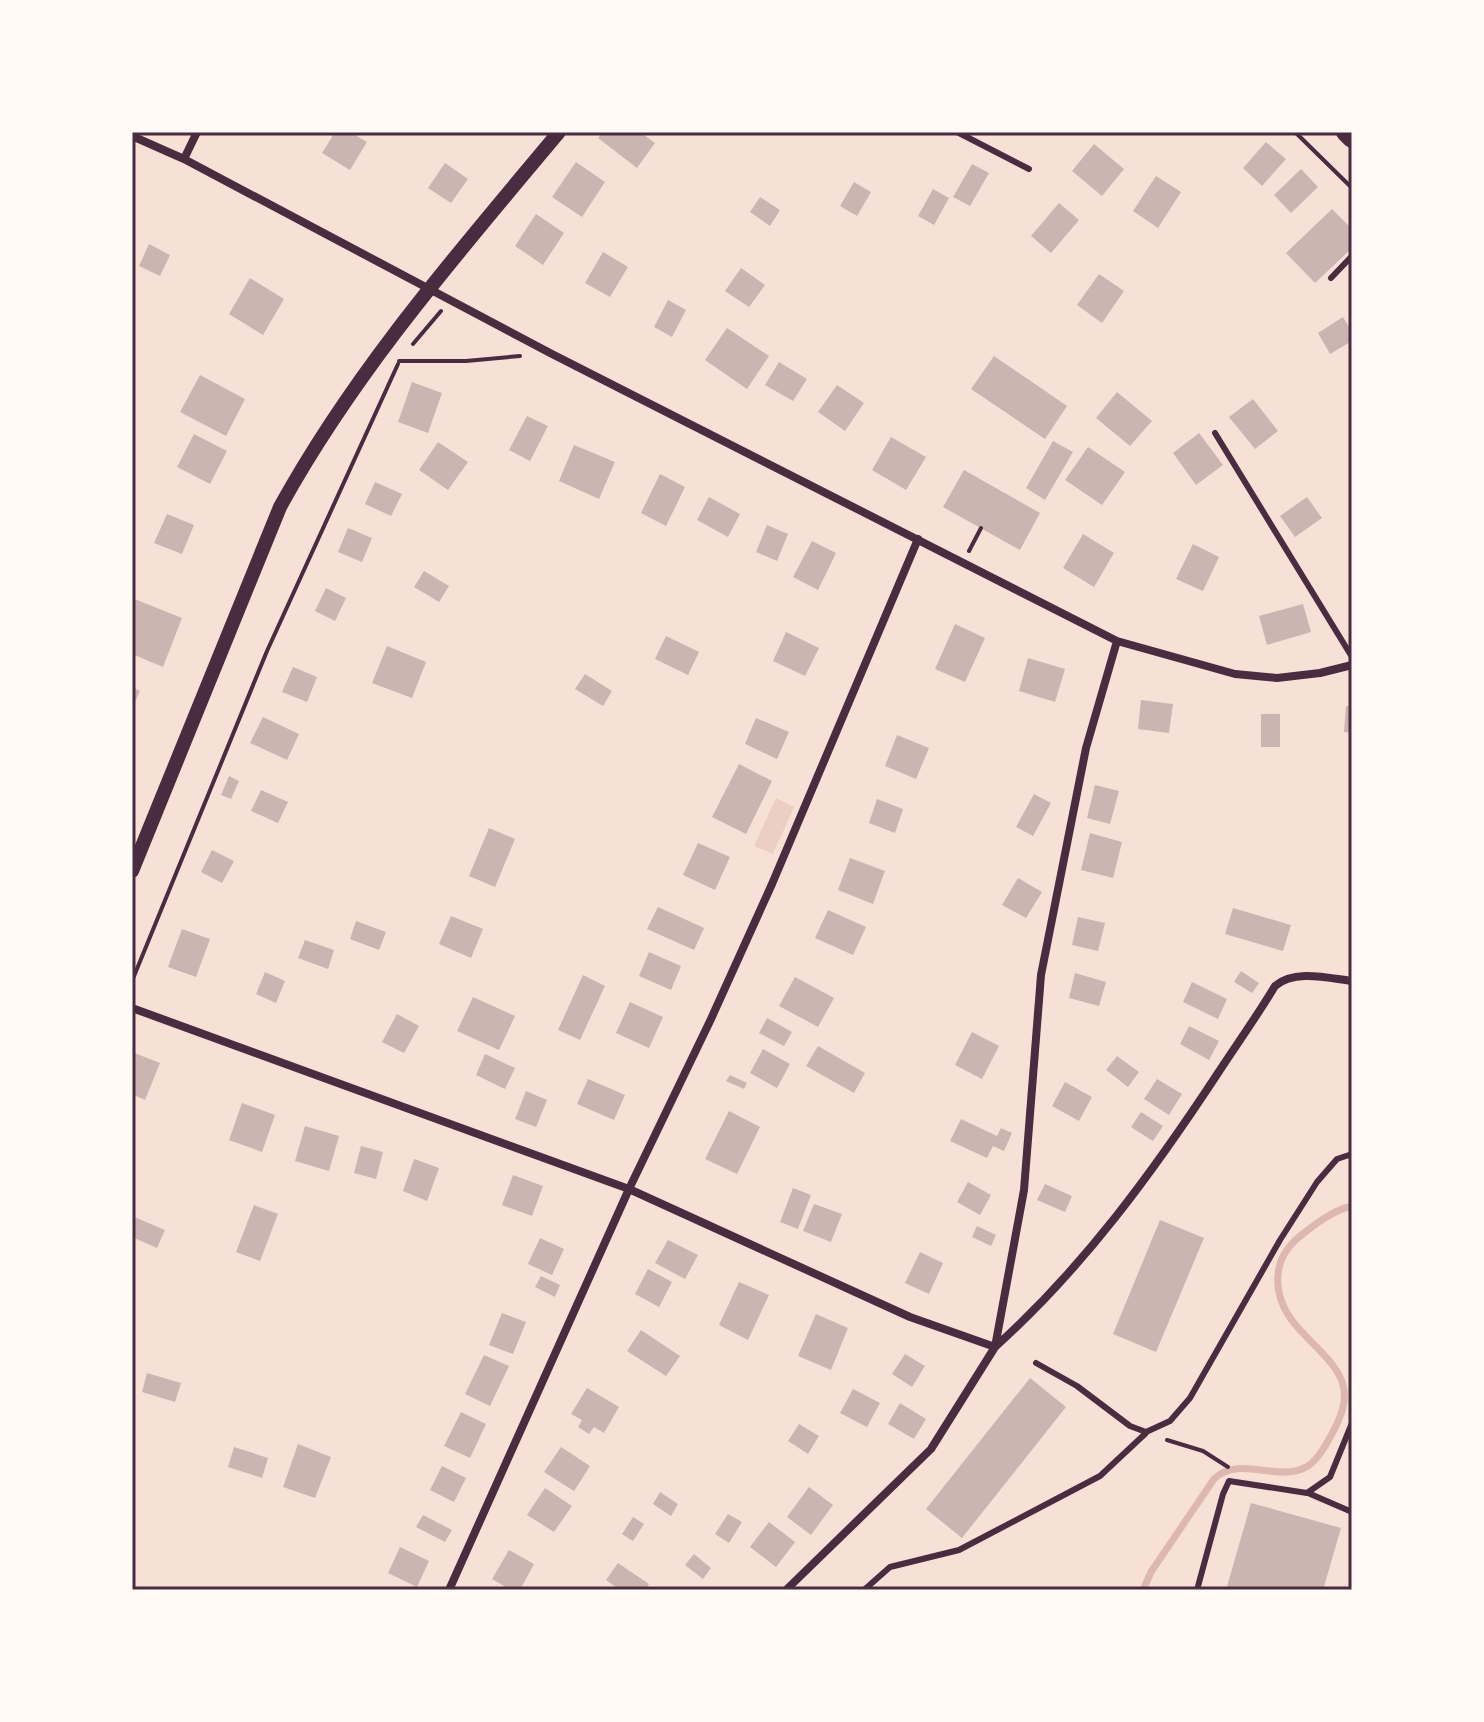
<svg xmlns="http://www.w3.org/2000/svg" width="1484" height="1722" font-family="'PT Sans',sans-serif">
<style>
.green{fill:#ebcfc5}
.lines{fill:none;stroke-linecap:round;stroke-linejoin:round}
.stream{stroke:#dcb8b0;stroke-width:7}
.building{fill:#ccb4b1}
.path{stroke:#4a2c40;stroke-width:4}
.service{stroke:#4a2c40;stroke-width:6}
.minor{stroke:#4a2c40;stroke-width:8}
.tertiary{stroke:#4a2c40;stroke-width:14}
.primary{stroke:#4a2c40;stroke-width:20}
.neatline{fill:none;stroke:#4a2c40;stroke-width:3}
</style>
<rect width="100%" height="100%" fill="#f7e1d7"/>
<path class="green" d="M776,798L794,807L773,854L754,846Z"/>
<g class="lines">
<path class="stream" d="M1143,1590L1151,1572L1214,1479C1240,1454 1279,1484 1308,1466C1320,1458 1329,1439 1336,1426C1342,1413 1347,1400 1343,1385C1338,1363 1308,1341 1294,1323C1272,1295 1271,1260 1299,1237C1314,1225 1333,1210 1352,1206"/>
</g>
<path class="building" d="M335,132H350L367,142L350,170L322,153Z
M603,132H640L655,143L637,168L598,138Z
M1266,142L1286,159L1262,186L1243,168Z
M1094,144L1124,169L1102,196L1072,171Z
M576,162L605,182L582,217L552,197Z
M445,163L468,179L451,203L428,188Z
M972,164L989,173L970,206L953,197Z
M1301,169L1318,187L1291,213L1274,195Z
M1156,176L1181,192L1158,228L1133,211Z
M854,182L871,192L857,216L840,206Z
M933,189L949,198L934,225L918,216Z
M760,197L780,210L770,226L750,212Z
M1059,203L1079,220L1051,253L1031,236Z
M1332,209L1352,229V248L1315,283L1286,253Z
M536,214L564,233L543,265L515,246Z
M149,244L170,255L160,276L139,266Z
M603,252L628,267L610,297L585,283Z
M741,268L765,285L749,307L725,291Z
M1099,274L1124,291L1102,323L1077,305Z
M250,278L284,299L263,335L229,314Z
M668,300L686,310L672,337L654,327Z
M1343,317L1352,332V341L1330,354L1318,333Z
M727,328L769,356L747,389L705,360Z
M994,356L1067,406L1045,439L971,389Z
M779,362L807,379L793,401L765,385Z
M200,375L245,399L226,436L180,412Z
M412,382L442,393L428,433L398,422Z
M837,385L864,403L845,431L818,412Z
M1117,392L1152,421L1130,446L1096,418Z
M1253,399L1278,431L1255,449L1229,417Z
M527,416L548,426L530,461L509,450Z
M1199,433L1223,465L1196,485L1173,453Z
M194,434L227,451L210,484L177,467Z
M891,437L926,457L906,490L872,470Z
M1053,441L1073,452L1045,500L1026,488Z
M438,442L468,462L448,490L419,470Z
M574,445L615,462L599,499L559,481Z
M1088,447L1125,472L1102,505L1065,480Z
M964,470L1040,513L1020,550L943,507Z
M660,474L685,487L666,526L641,513Z
M375,482L402,494L391,516L365,504Z
M709,497L740,514L728,537L697,520Z
M1307,497L1322,518L1295,537L1280,516Z
M167,514L194,525L182,554L154,543Z
M767,525L788,534L777,561L756,552Z
M348,528L372,538L362,562L338,552Z
M1083,534L1114,553L1094,587L1063,568Z
M812,541L836,553L818,590L793,577Z
M1193,544L1219,557L1203,591L1176,579Z
M424,571L449,586L439,602L414,587Z
M326,588L346,598L335,621L315,611Z
M132,598L182,618L163,667L132,654Z
M1303,604L1311,632L1267,645L1259,616Z
M955,624L985,638L965,682L935,669Z
M786,632L819,648L805,676L773,661Z
M666,636L699,652L688,675L655,659Z
M387,646L426,662L412,698L372,683Z
M1028,658L1065,669L1055,702L1019,691Z
M293,667L317,677L307,702L282,692Z
M585,674L612,691L603,706L575,689Z
M132,687L140,691L132,709Z
M1141,700L1173,704L1169,733L1138,729Z
M1346,706H1352V733L1344,732Z
M1261,714H1280V747H1261Z
M263,717L299,734L287,760L250,743Z
M756,718L789,732L777,759L745,744Z
M897,735L929,748L916,779L885,766Z
M739,764L772,781L746,834L712,817Z
M229,776L239,781L231,799L221,795Z
M1095,785L1119,791L1110,824L1087,818Z
M261,790L288,802L278,823L251,811Z
M1034,794L1051,803L1033,836L1016,827Z
M877,799L903,809L895,833L869,823Z
M489,828L515,839L495,887L469,876Z
M1090,833L1122,842L1113,878L1081,870Z
M698,843L730,857L715,890L683,875Z
M212,850L234,861L222,883L201,872Z
M850,858L885,871L873,904L838,890Z
M1018,878L1042,892L1026,918L1002,905Z
M658,907L704,928L694,950L647,929Z
M1233,908L1291,925L1283,951L1225,934Z
M828,910L866,927L853,955L815,938Z
M451,916L483,929L471,958L439,944Z
M1078,917L1105,923L1098,951L1072,945Z
M356,921L386,932L379,950L350,939Z
M182,929L210,939L196,977L168,967Z
M305,940L334,950L328,969L298,958Z
M649,952L681,966L671,990L639,976Z
M1241,971L1259,983L1252,993L1234,982Z
M265,972L285,981L276,1003L256,994Z
M1075,973L1106,982L1099,1006L1069,998Z
M583,975L605,986L580,1040L558,1030Z
M795,977L834,998L818,1027L779,1006Z
M1192,982L1227,999L1218,1019L1183,1002Z
M473,997L515,1016L499,1050L457,1031Z
M630,1002L663,1017L649,1048L616,1033Z
M397,1014L419,1026L404,1053L382,1042Z
M767,1018L792,1032L784,1046L759,1033Z
M1189,1026L1219,1041L1209,1060L1180,1044Z
M972,1032L999,1046L982,1079L955,1065Z
M818,1046L865,1073L854,1093L806,1066Z
M763,1049L790,1064L777,1088L750,1073Z
M132,1052L160,1063L145,1100L132,1094Z
M485,1054L515,1068L505,1089L476,1075Z
M1117,1056L1139,1072L1128,1087L1106,1070Z
M730,1075L747,1083L744,1089L726,1081Z
M588,1079L625,1095L614,1120L577,1104Z
M1157,1079L1182,1094L1169,1115L1144,1099Z
M1065,1082L1092,1097L1079,1121L1052,1106Z
M526,1091L547,1100L536,1127L515,1119Z
M242,1103L275,1115L262,1152L229,1140Z
M729,1111L760,1127L737,1174L705,1159Z
M1141,1112L1163,1126L1153,1141L1131,1127Z
M961,1119L997,1136L1001,1128L1012,1133L1004,1151L993,1146L987,1158L950,1141Z
M305,1126L339,1136L329,1171L295,1161Z
M361,1146L383,1152L376,1179L354,1173Z
M414,1159L439,1168L427,1201L403,1191Z
M513,1175L543,1186L532,1216L502,1205Z
M968,1182L991,1195L980,1215L957,1202Z
M1045,1184L1072,1196L1065,1212L1037,1200Z
M793,1188L811,1195L798,1229L780,1222Z
M814,1204L842,1214L831,1242L803,1231Z
M254,1205L278,1214L260,1261L236,1252Z
M132,1216L165,1230L157,1248L132,1237Z
M1160,1220L1204,1238L1156,1352L1113,1334Z
M977,1226L996,1235L991,1246L972,1237Z
M540,1238L564,1249L552,1275L528,1264Z
M668,1240L698,1255L685,1279L655,1263Z
M920,1252L943,1263L929,1294L905,1283Z
M648,1269L672,1282L659,1307L635,1294Z
M541,1276L560,1285L555,1297L535,1287Z
M739,1282L769,1295L748,1340L719,1325Z
M502,1313L526,1322L513,1354L489,1345Z
M816,1314L848,1328L831,1370L798,1356Z
M641,1330L680,1356L666,1376L627,1351Z
M905,1354L925,1366L912,1387L892,1374Z
M484,1355L509,1366L490,1406L465,1394Z
M147,1373L181,1383L175,1402L142,1392Z
M1030,1378L1066,1407L962,1538L926,1509Z
M587,1388L619,1407L604,1433L594,1427L589,1434L578,1427L582,1420L571,1414Z
M853,1389L880,1403L867,1427L840,1413Z
M900,1403L926,1419L914,1439L888,1424Z
M461,1412L486,1424L470,1458L444,1446Z
M799,1424L819,1436L808,1454L788,1441Z
M298,1444L331,1457L315,1498L283,1487Z
M234,1447L268,1458L262,1478L228,1467Z
M561,1447L590,1466L574,1491L544,1472Z
M442,1466L466,1478L454,1502L430,1490Z
M809,1487L833,1505L811,1535L787,1517Z
M545,1488L572,1506L554,1532L527,1515Z
M660,1492L678,1504L671,1516L653,1504Z
M1251,1503L1341,1528L1323,1590H1226Z
M728,1514L742,1522L729,1543L715,1534Z
M423,1515L452,1530L445,1542L416,1527Z
M633,1517L644,1524L633,1541L622,1534Z
M769,1522L795,1542L776,1567L750,1547Z
M400,1547L429,1561L417,1587L388,1573Z
M509,1550L534,1564L520,1590H511L492,1579Z
M694,1554L711,1568L703,1579L685,1565Z
M618,1563L649,1584L645,1590H620L606,1580Z"/>
<g class="lines">
<path class="path" d="M1295,132L1352,188
M413,344L441,311
M399,361H466L520,356
M969,551L981,528
M132,981L267,651L398,364
M1167,1440L1203,1451L1228,1467"/>
<path class="service" d="M957,132L1029,169
M1331,278L1352,256
M1215,433L1352,657
M1036,1363L1077,1386L1130,1426L1146,1432L1170,1421L1190,1398L1280,1240L1317,1182L1337,1159L1352,1154
M1308,1493L1352,1512
M864,1590L890,1567L959,1550L1100,1476L1146,1433
M1197,1590L1223,1494L1229,1481L1307,1493L1330,1477L1352,1423"/>
<path class="minor" d="M132,136L184,159L552,354L1117,641L1235,674L1277,678L1320,673L1352,665
M184,159L197,132
M132,1008L629,1189L910,1317L995,1347C1083,1268 1153,1172 1218,1073C1237,1044 1257,1016 1275,986C1294,969 1328,978 1352,981
M449,1590L629,1189L711,1019L772,884L918,539
M786,1590L931,1449L995,1347L1024,1190L1041,975L1086,748L1117,641"/>
<path class="tertiary" d="M132,871L280,507C356,369 459,252 559,132"/>
<path class="primary" d="M1346,132L1352,138"/>
</g>
<rect width="1484" height="1722" fill="none" stroke="#fffaf5" stroke-width="268"/>
<rect x="134" y="134" width="1216" height="1454" class="neatline"/>
</svg>
